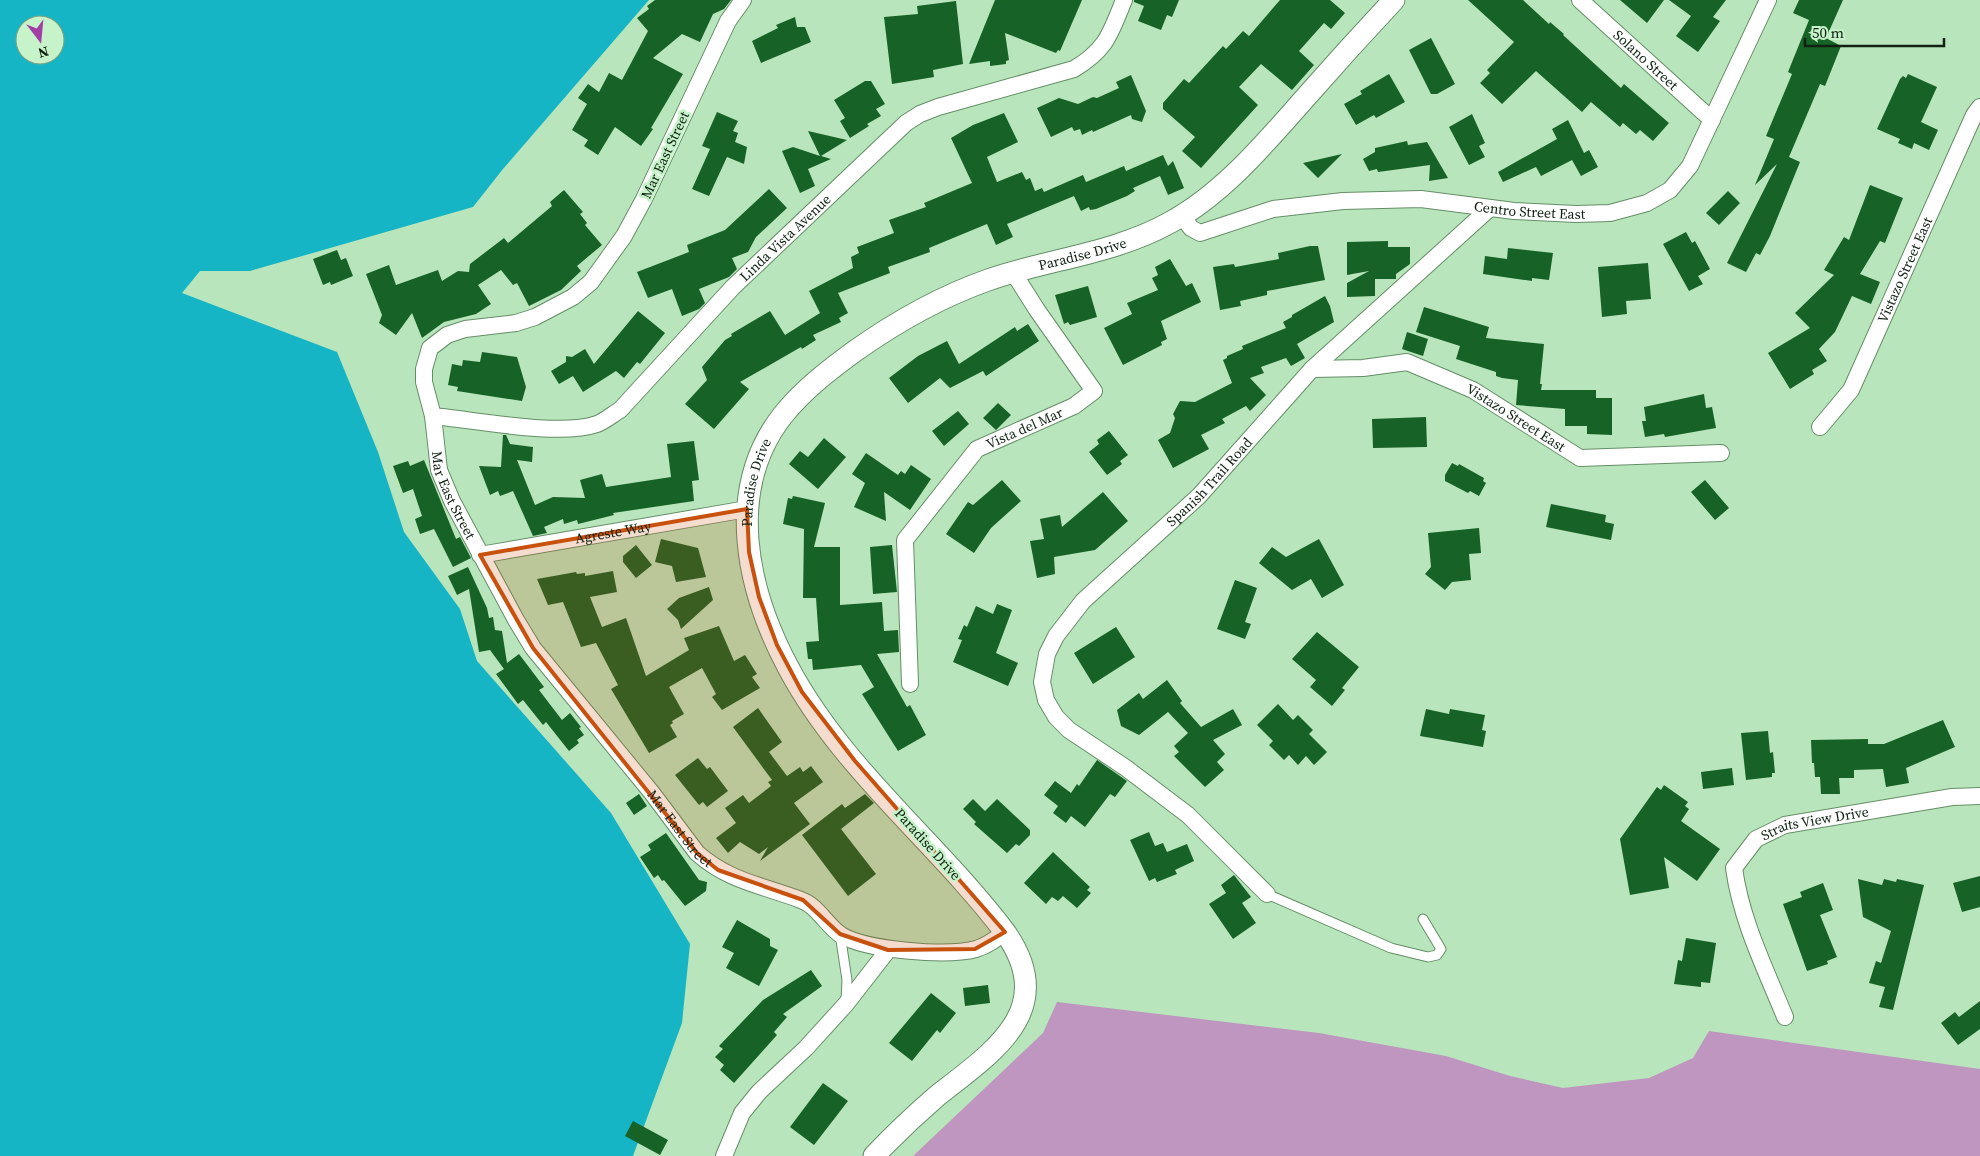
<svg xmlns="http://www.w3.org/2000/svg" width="1980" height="1156" font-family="'Source Serif 4',serif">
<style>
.green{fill:#bf96bf}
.water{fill:#16b5c5;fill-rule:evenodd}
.building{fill:#176226}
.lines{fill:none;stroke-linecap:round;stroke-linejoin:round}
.service-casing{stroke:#658e68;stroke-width:11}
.minor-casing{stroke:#658e68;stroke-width:18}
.tertiary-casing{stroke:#658e68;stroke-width:23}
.service{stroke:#fff;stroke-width:9}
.minor{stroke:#fff;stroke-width:16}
.tertiary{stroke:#fff;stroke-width:21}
.marked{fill:#c8510d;fill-opacity:0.2;stroke:#c8510d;stroke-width:4;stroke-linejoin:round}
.labels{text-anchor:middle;stroke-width:5;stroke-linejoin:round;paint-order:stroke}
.street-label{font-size:14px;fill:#112213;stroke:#c6f3c9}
</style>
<rect width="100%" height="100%" fill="#b9e5bc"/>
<path class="green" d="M1057,1002L1319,1033L1446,1056L1510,1076L1563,1088L1649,1078L1693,1058L1709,1031L1980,1069V1156H913L1043,1033Z"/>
<path class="water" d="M0,0H649L503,169L473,207L250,271H200L182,293L337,352L378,452L404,532L460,609L477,661L611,813L690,944L682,1023L633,1156H0ZM25,25H55V55H25Z"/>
<path class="building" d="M655,0H731L724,9L713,14L700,42L682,34L653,58L683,74L651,128L653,129L641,146L615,127L598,155L584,146L588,140L572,130L587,104L578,98L588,84L599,92L609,73L622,80L648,31L637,18L649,9L647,6Z
M995,0H1082L1060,51L1058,50L1056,53L1005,33L1009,60L1006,61V64L990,66V61L969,64Z
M1134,0H1179L1172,17L1167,15L1161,30L1138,21L1144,6L1134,2Z
M1280,0H1330L1345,13L1331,29L1324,23L1299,51L1314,65L1292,90L1261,64L1239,87L1258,105L1201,168L1182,151L1195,137L1163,109V103L1184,79L1189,83L1223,46L1226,49L1243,31L1249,36Z
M1468,0H1523L1549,24L1550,22L1564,34L1563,35L1621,88L1624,84L1669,123L1653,141L1640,130L1636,134L1623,123L1620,127L1591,102L1582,112L1536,71L1502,104L1480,83L1490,73L1487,70L1514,42Z
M1620,0H1664L1647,23Z
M1669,0H1726L1713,17L1720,21L1698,52L1676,36L1691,16Z
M1799,0H1843L1826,38L1841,46L1825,86L1820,84L1789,157L1800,162L1770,236L1760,255L1756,253L1746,272L1727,263L1777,164L1755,185L1774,139L1766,136L1792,74L1788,72L1809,20L1793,13Z
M956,1L963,64L933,70L934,77L892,84L884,17L918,14L917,6Z
M795,17L797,27H805L811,42L761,63L752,41L778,28L776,25Z
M1431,38L1455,84L1437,94H1431L1409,50Z
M1389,74L1405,102L1376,118L1374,115L1356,125L1344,104L1362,94L1360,91Z
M1908,74L1937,87L1921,122L1938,130L1929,150L1914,143L1912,149L1898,143L1900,139L1877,129L1900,79L1903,76L1906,78Z
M1131,75L1146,111L1142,122L1132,119L1131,115L1093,132L1092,130L1082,135L1080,129L1074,131L1072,127L1051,137L1037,108L1059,98L1078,104L1093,97L1097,98L1119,88L1116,82Z
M865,81H871L885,104L876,109L881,116L867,124L869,126L850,138L840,121L845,118L834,100Z
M717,112L738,121L733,131L738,133L735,142L747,147L744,164L727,157L709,196L692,189L710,149L702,146Z
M1004,113L1018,142L987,157L997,182L1022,172L1026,180L1030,178L1035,191L1042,188L1044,192L1083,175L1086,182L1124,166L1126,171L1163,155L1168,166L1173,161L1184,188L1168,195L1160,176L1133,188L1135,191L1127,196L1096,209L1090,210L1089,207L1081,211L1074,196L1007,224L1013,237L996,245L987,224L929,248L930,252L888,267L890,273L838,293L848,313L839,318L841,322L813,335L816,340L802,349L801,347L740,382L749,389L714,429L685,404L707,380L702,367L725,340L732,336L731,334L770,311L785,335L820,313L809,291L853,268L851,257L859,253L857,247L894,233L889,220L926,207L924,203L972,183L951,138L973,125Z
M1472,114L1485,143L1479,146L1485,157L1469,165L1449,127Z
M1568,120L1584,153L1589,150L1598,167L1581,176L1572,160L1541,176L1536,167L1503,182L1498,172L1557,139L1552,129Z
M808,131L847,140L821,156L831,159L808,169L815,186L800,193L782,151L793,147L820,156Z
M1407,141L1408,145L1427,142L1448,178L1429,181L1430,165L1378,172L1377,169L1369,171L1363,159L1375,152V148Z
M1342,154L1318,178L1303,163Z
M1870,185L1903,198L1885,243L1880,241L1860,274L1880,282L1871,304L1852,296L1835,332L1819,349L1827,361L1812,370L1814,374L1790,389L1768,353L1810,328L1795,313L1834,275L1824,270L1844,237L1849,240Z
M769,189L787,208L756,237L748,252L732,258L737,269L729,277L699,289L705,303L699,309L682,316L672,289L648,298L637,272L689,252L687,245L725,230Z
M564,190L583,212L580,214L587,223L585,225L602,245L577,266L581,271L561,290L529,306L517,283L513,285L501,270L478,285L491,304L476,314L444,322L422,338L412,313L396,335L379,323L382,315L366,274L389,265L396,285L438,270L442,281L458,271L469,272L470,264L504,238L508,243L552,206L550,202Z
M1728,191L1740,203L1719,225L1706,213Z
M1686,232L1692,243L1695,241L1710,269L1698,276L1703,284L1689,291L1663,244Z
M1388,241V247H1410V264L1396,274V279H1375V296L1347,297V283L1369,271L1347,275V242Z
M1310,246H1318L1325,280L1267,291V295L1240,301L1241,306L1220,310L1213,267L1234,264L1235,267L1279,259L1278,253Z
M1508,248L1553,253L1549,280L1532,278V281L1483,274L1485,256L1507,259Z
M337,250L341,260L346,258L353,276L331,285L330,282L323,285L313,259Z
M1170,259L1186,286L1192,283L1201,302L1161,321L1167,339L1161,342L1162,345L1123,365L1104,328L1132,314L1127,303L1158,290L1152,278L1158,275L1155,267Z
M1648,263L1651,299L1626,301L1627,314L1602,317L1598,267Z
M1088,286L1097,317L1070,325L1068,322L1064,324L1055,295Z
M1325,296L1330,306L1334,322L1297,344L1305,358L1291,366L1286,358L1261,367L1264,373L1250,378L1266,395L1250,411L1246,406L1222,419L1225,423L1201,435L1209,449L1173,468L1158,440L1170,433L1175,418L1173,414L1180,401L1195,402L1232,383L1223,360L1227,358V356L1243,349L1242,346L1286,328L1283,322L1292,317V315Z
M1424,307L1489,327L1486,338L1544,344L1540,384H1542L1541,390H1596V398H1612V435L1587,434V426H1565V409L1516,405L1518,380L1502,378L1496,376V372L1456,359L1460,346L1416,332Z
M638,311L665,333L640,364L637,362L624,378L616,371L583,392L573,376L559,384L551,371L566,362V356L572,357L585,349L594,364Z
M1028,324L1039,341L986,376L983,371L950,388L940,378L908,403L889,378L918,356L947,341L959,364L1015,327L1017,331Z
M1407,332L1428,339L1423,356L1402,349Z
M482,352L517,357L526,387L522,401L457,391L458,387L448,385L452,364L462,366L463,360L480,362Z
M1704,394L1706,408L1712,407L1716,428L1665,437L1664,434L1645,437L1642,421H1646L1644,407Z
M998,403L1011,415L996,430L983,418Z
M958,411L969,424L944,446L932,431Z
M1426,417L1427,447L1373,448L1372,419Z
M1109,431L1128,455L1120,461L1122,464L1107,475L1089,452L1099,444L1097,440Z
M503,435H506L510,444L533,447L532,462L517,460L535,505L553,497L585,498L580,480L602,474L606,487L671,477L667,444L694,441L699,480L692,481L694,501L613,513L614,515L578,524L577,520L564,524L563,519L544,527L547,533L533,536L513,491L500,496L498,491L490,495L479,466L501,467Z
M824,438L846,457L818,489L789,464L800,451L808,457Z
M866,453L898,475L901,471L905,474L911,465L931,479L910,510L884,492L886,521L854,507L865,483L852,474Z
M424,460L456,539L460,537L470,556L471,558L453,567L434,529L420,534L415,519L422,516L413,489L403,493L393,466L408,461L410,466Z
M1452,463L1458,466L1459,464L1484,478L1483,481L1486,483L1479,496L1470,491L1468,493L1445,481V475Z
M1002,480L1021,501L991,528L974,553L946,534L968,502L973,505Z
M1705,480L1729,508L1715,520L1691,492Z
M1103,492L1128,521L1095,550L1054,557L1055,574L1037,578L1030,541L1044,539L1040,519L1060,515L1062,527Z
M793,496L825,503L814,547H840V605L882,602L884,631L898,630L899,652L877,654L907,707L910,705L926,735L898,751L862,694L874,687L861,665L813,670L812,659H808L806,642L819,641L816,598H803L804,529L783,524L788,498L792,499Z
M1551,504L1606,515L1605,522L1614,524L1611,540L1546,527Z
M1479,528L1481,553L1469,554L1471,580L1452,582L1445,590L1425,574L1431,567L1428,533Z
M661,539L698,548L706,577L676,582L672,566L655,562Z
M1319,539L1344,585L1322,598L1311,579L1292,590L1259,563L1272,547L1286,557Z
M636,545L652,565L636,578L623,562V556Z
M892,545L897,592L873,594L870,547Z
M468,567L487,608L489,618L493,617L495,630L502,631L507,663L519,654L544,687L539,690L562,720L570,713L581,727L579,728L584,735L577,740L579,743L569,751L546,722L543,725L523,700L518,704L496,674L504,669L490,650L479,652L469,589L457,595L448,576Z
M613,571L617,592L590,597L602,627L626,618L646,676L689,650L684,638L719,626L734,661L745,655L757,674L752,677L760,688L722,710L712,697L716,694L702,668L669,687L684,714L672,721L673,723L670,725L677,737L649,753L611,689L618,685L596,643L581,647L563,602L548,605L537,579L576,572L577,574L585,573V576Z
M1235,580L1257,588L1245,622L1251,624L1245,639L1217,629Z
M709,587L713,600L681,629L678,620L667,609L679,598Z
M997,604L1012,610L996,653L1018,663L1008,686L953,662L962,640L958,639L964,625L967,627L976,606L993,614Z
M1116,627L1135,657L1093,684L1074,653Z
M1317,632L1359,667L1342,688L1345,690L1332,706L1310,687L1316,680L1292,659Z
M1167,680L1182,701L1180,703L1201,727L1233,709L1242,725L1213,740L1225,754L1217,762L1224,770L1205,787L1174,756L1179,752L1174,746L1188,733L1168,712L1139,735L1121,726L1117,710L1139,693L1143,699Z
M1278,704L1293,720L1298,715L1313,730L1309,734L1327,752L1314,765L1306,756L1298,765L1289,755L1284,760L1269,745L1273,741L1257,725Z
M758,708L782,742L769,752L787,776L800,767L803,772L811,766L823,782L794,803L810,824L760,861L768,847L759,854L740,842L728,853L716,838L736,823L725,808L743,795L749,803L771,786L768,782L772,780L733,727Z
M1426,709L1449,714L1450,709L1485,715L1482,730L1486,731L1483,747L1420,736Z
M1943,720L1955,747L1906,768L1909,783L1886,787L1883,769L1854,770V778H1839L1840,794H1821L1820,777H1815L1814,763H1812L1811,740L1868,739V744H1884Z
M1768,731L1770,753L1773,752L1775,773H1772V777L1746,780L1741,733Z
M698,758L707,769L710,767L728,791L707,807L703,802L699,805L675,775Z
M1097,760L1127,781L1115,797L1110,794L1085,827L1071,816L1066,823L1053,813L1058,806L1044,795L1055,781L1071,793L1077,784L1079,786Z
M1732,768L1734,785L1703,789L1701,772Z
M1664,785L1688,802L1685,806L1689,809L1681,821L1720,849L1697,881L1664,857L1669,888L1630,895L1620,839L1657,787L1661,790Z
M639,794L647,806L634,815L626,803Z
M865,794L874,803L841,829L876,874L848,896L802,835L842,804L845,808Z
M973,799L985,811L997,799L1030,830V835L1019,846L1016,844L1007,853L974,824L976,822L963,809Z
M1149,832L1155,846L1163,843L1167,852L1187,844L1194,861L1175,870L1177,874L1157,882L1155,878L1149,881L1130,840Z
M666,833L699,880L707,882L706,891L685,906L664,880L662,881L658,875L654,878L640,857L651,850L648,845Z
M1053,852L1090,887L1087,890L1091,893L1077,908L1063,896L1058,901L1052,897L1046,904L1024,883Z
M1234,875L1251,897L1242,903L1256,923L1233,939L1209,904L1226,893L1221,885Z
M1980,876V907L1962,912L1953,883Z
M1858,879L1882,885L1884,879L1896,882L1897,879L1924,885L1893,1010L1879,1007L1885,987L1869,983L1876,961L1881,963L1891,931L1863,917Z
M1823,883L1833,910L1820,915L1837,957L1827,961L1828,964L1807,971L1783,904L1802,897L1800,892Z
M737,920L770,939V946L778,950L759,986L726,968L734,953L722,947Z
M1686,938L1716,943L1710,983L1701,982V987L1674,984L1678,960L1682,961Z
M811,970L822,986L783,1014L787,1017L774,1032L777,1035L734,1083L720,1070L724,1065L715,1057L723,1049L719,1046L763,1000Z
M988,985L990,1003L965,1006L963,988Z
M931,993L956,1013L940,1033L937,1030L912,1061L889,1043Z
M1980,1001V1029L1958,1045L1941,1023L1955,1012L1959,1017Z
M823,1083L848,1101L814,1145L790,1127Z
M633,1121L668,1140L660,1155L625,1136Z"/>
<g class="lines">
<defs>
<path id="service" d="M1267,894L1391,948L1428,957L1437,955L1441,949L1423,919
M840,934L847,980L846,1001"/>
<g id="minor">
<path id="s1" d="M743,0L728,21L644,199L624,236L591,282L573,297L535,317L516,323L465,329L447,335L430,348L424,369V382L433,416L439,470L452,501L516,620L533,648L652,793L697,853C730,882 762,885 801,900C818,906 826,925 841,935C866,950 946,957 976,949C987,946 996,939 1005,932"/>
<path id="s2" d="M1580,0L1712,120"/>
<path id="s3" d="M1182,216L1191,228L1200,233L1273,209L1343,201L1421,199L1514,211L1576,214L1610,213L1647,203L1670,190L1690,166L1768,0"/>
<path id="s4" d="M1312,369L1363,368L1407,362L1473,390L1580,458L1721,453"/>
<path id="s5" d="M433,416C475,420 560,437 597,424C605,421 613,414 620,410L733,287L906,123L920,114L938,107L1074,69C1107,49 1110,34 1124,0"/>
<path id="s6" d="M1820,427L1851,390L1974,115L1980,107"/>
<path id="s7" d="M480,555L747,509"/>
<path id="s8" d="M910,684L905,540L977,449L1074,406L1094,391L1037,310L1013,272"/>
<path id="s9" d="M1267,894L1188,815L1126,768L1069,730L1056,717L1046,700L1042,682L1047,654L1056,636L1083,601L1199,496L1312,369L1490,208"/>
<path id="s10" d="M1785,1017C1765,968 1741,920 1734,868L1756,839L1785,825L1952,797L1980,796"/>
<path d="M724,1156L742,1113L759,1092L806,1048L846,1004L888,950"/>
</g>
<g id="tertiary">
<path id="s11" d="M874,1156C894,1135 915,1115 937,1096C993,1052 1060,1010 1005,932C937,842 842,769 788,667C747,590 724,490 783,415C803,390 829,370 855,351C896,322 940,297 988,280C1048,259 1114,254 1171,222C1224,193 1266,142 1306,97C1335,64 1364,32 1394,0"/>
</g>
</defs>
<use href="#service" class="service-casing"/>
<use href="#minor" class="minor-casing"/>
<use href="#tertiary" class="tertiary-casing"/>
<use href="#service" class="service"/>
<use href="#minor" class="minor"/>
<use href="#tertiary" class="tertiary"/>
</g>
<path class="marked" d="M747,509L749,552L759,597L777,645L802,692L855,761L1005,932L975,949L888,950L840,934L803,900L718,870L697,853L533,648L480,555Z"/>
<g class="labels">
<g class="street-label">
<text dy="5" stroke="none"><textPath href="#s2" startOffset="89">Solano Street</textPath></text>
<text transform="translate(665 155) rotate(-65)" y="5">Mar East Street</text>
<text dy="5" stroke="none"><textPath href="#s3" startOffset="360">Centro Street East</textPath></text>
<text dy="5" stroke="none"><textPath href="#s5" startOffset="431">Linda Vista Avenue</textPath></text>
<text dy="5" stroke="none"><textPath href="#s11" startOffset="1248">Paradise Drive</textPath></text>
<text dy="5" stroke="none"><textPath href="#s6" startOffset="180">Vistazo Street East</textPath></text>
<text dy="5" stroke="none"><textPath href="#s4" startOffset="218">Vistazo Street East</textPath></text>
<text dy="5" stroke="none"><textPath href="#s8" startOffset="312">Vista del Mar</textPath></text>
<text dy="5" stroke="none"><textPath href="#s9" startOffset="581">Spanish Trail Road</textPath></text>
<text dy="5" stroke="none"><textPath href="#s11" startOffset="828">Paradise Drive</textPath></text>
<text dy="5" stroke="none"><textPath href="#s1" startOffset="652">Mar East Street</textPath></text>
<text dy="5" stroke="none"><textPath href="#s7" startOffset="135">Agreste Way</textPath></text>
<text dy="5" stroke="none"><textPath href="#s10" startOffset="256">Straits View Drive</textPath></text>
<text dy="5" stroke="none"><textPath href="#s1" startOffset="1058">Mar East Street</textPath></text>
<text transform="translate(928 844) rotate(48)" y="5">Paradise Drive</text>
</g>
</g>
<g transform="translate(40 40) rotate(164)"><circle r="24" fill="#c6f3c9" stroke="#7e9f80"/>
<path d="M0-4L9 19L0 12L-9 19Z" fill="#a23fa5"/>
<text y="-8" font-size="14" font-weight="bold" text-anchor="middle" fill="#112213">N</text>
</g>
<path d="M1805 38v8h139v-8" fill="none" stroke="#112213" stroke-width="2.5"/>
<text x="1812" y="38" font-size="15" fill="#112213" stroke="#c6f3c9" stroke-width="4" paint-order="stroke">50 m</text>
</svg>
